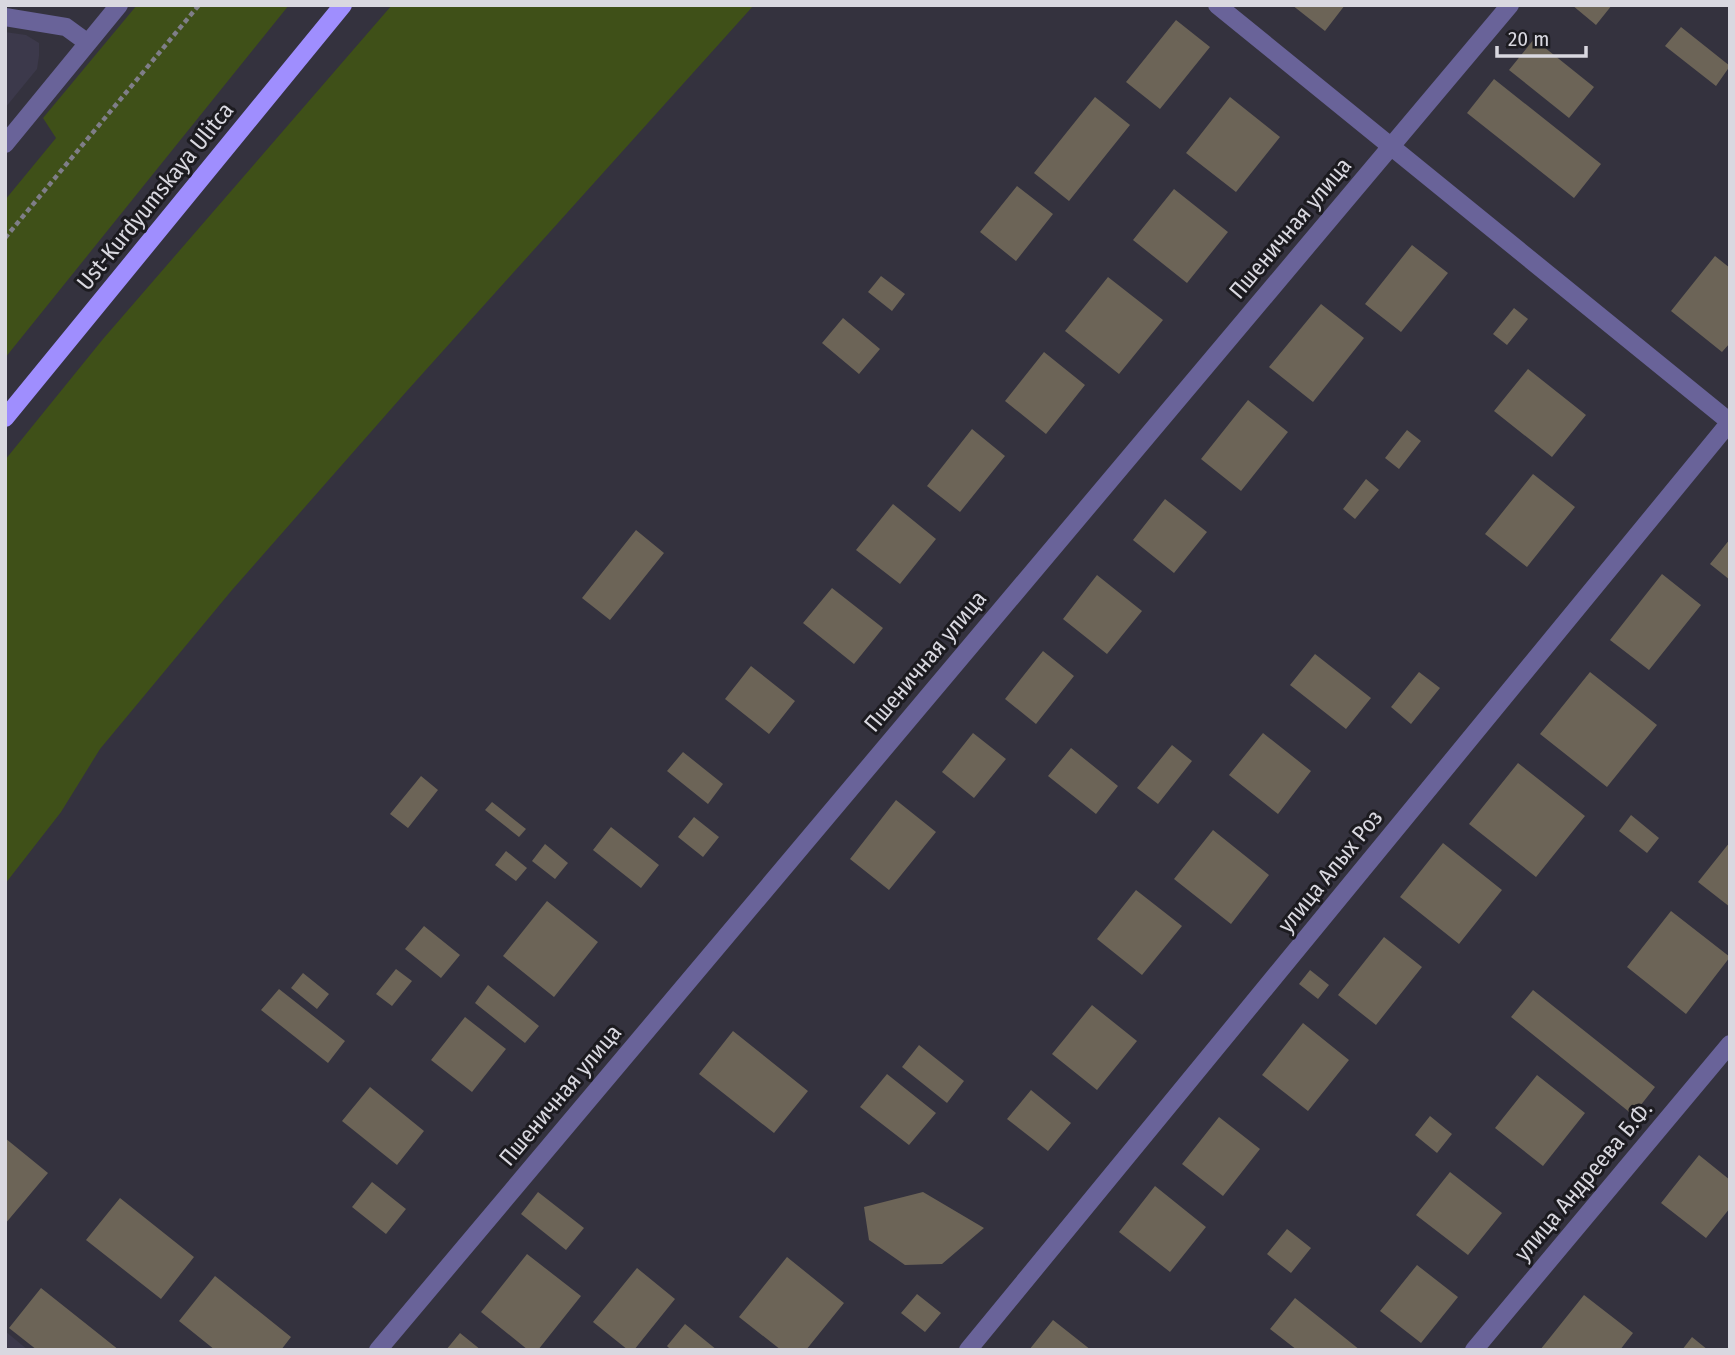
<svg xmlns="http://www.w3.org/2000/svg" width="1735" height="1355" font-family="'Fira Sans Condensed',sans-serif">
<style>
.built{fill:#3c394b}
.green{fill:#3f5018}
.building{fill:#6c6457}
.lines{fill:none;stroke-linecap:round;stroke-linejoin:round}
.path{stroke:#7f7e88;stroke-width:4.5;stroke-dasharray:5 3.5;stroke-linecap:butt}
.minor{stroke:#696399;stroke-width:18}
.major{stroke:#9f8efe;stroke-width:18}
.labels{text-anchor:middle;stroke-width:6;stroke-linejoin:round;paint-order:stroke}
.street-label{font-size:23px;fill:#d9d8e0;stroke:#1c1b20}
</style>
<rect width="100%" height="100%" fill="#34323e"/>
<path class="built" d="M5,32L26,35L39,43V56L37,69L5,108Z
M5,1331L28,1350H5Z"/>
<path class="green" d="M137,5H289L5,358V200L56,138L43,118Z
M392,5H754L406,392L232,590L100,749L61,812L5,884V460L103,339Z"/>
<path class="building" d="M1292,5H1345L1325,31Z
M1572,5H1612L1596,25Z
M1176,20L1210,47L1160,109L1126,82Z
M1681,27L1730,66L1716,86L1665,46Z
M1534,39L1594,87L1569,118L1509,70Z
M1494,79L1601,164L1574,198L1467,113Z
M1095,97L1130,125L1069,201L1034,173Z
M1230,97L1280,137L1236,192L1186,153Z
M1017,186L1053,214L1016,261L980,232Z
M1174,189L1228,232L1187,283L1133,240Z
M1412,245L1448,273L1401,332L1365,304Z
M1715,256L1730,268V343L1722,352L1671,311Z
M881,276L905,294L892,311L868,292Z
M1108,277L1163,320L1119,374L1065,331Z
M1321,304L1364,338L1313,402L1269,367Z
M1514,308L1528,319L1507,345L1493,334Z
M843,318L880,349L859,374L822,343Z
M1044,352L1085,385L1046,434L1005,401Z
M1528,369L1586,415L1552,457L1494,411Z
M1248,400L1288,432L1241,491L1201,459Z
M972,429L1005,456L960,512L927,486Z
M1407,430L1421,441L1399,469L1385,458Z
M1533,474L1575,507L1527,567L1485,534Z
M1366,479L1379,490L1355,519L1343,509Z
M1165,499L1207,532L1174,573L1133,540Z
M893,504L936,539L900,584L856,550Z
M636,530L664,553L610,620L582,598Z
M1730,539V580L1710,564Z
M1662,574L1701,605L1649,670L1610,640Z
M1097,575L1142,611L1107,654L1063,619Z
M832,588L883,628L854,664L803,623Z
M1043,651L1074,676L1036,724L1005,699Z
M1315,654L1371,698L1346,729L1290,685Z
M751,666L795,701L769,734L725,699Z
M1419,672L1440,688L1411,724L1391,707Z
M1590,672L1657,725L1607,787L1540,734Z
M973,733L1006,759L974,798L942,772Z
M1263,733L1311,771L1278,814L1229,775Z
M1172,745L1192,761L1158,804L1137,788Z
M1071,748L1118,786L1096,814L1048,776Z
M683,752L723,784L708,804L667,771Z
M1518,763L1585,816L1536,877L1469,824Z
M421,776L438,790L408,828L390,814Z
M896,800L936,832L889,890L850,859Z
M492,802L526,829L519,837L485,810Z
M1631,815L1659,838L1647,853L1619,831Z
M694,817L719,837L703,857L678,837Z
M611,827L659,865L641,888L593,850Z
M1213,830L1269,875L1231,924L1174,879Z
M1730,842V907L1698,882Z
M1443,843L1502,890L1459,944L1400,897Z
M545,844L568,863L555,879L532,861Z
M506,851L527,868L516,881L495,865Z
M1136,890L1182,926L1142,975L1097,939Z
M547,901L598,942L554,997L503,956Z
M1671,911L1730,957L1686,1014L1627,967Z
M424,926L460,955L441,978L405,949Z
M1384,937L1422,967L1376,1025L1338,995Z
M396,969L412,981L392,1006L376,994Z
M1310,970L1329,985L1318,999L1299,984Z
M303,973L329,994L317,1009L291,988Z
M488,985L539,1026L525,1043L475,1003Z
M279,989L345,1041L328,1063L261,1010Z
M1533,990L1655,1087L1633,1115L1511,1017Z
M1092,1005L1137,1041L1097,1090L1052,1054Z
M465,1017L506,1049L472,1092L431,1060Z
M1303,1023L1349,1060L1308,1111L1262,1075Z
M733,1031L808,1091L774,1133L699,1074Z
M919,1045L964,1081L947,1103L902,1067Z
M887,1074L936,1113L909,1145L860,1107Z
M1537,1075L1585,1113L1543,1166L1495,1128Z
M370,1087L424,1131L397,1165L342,1121Z
M1031,1090L1071,1123L1048,1151L1007,1119Z
M1430,1116L1452,1134L1437,1153L1415,1135Z
M1219,1117L1260,1149L1223,1196L1182,1164Z
M5,1138L48,1173L5,1224Z
M1699,1155L1730,1180V1208L1706,1238L1661,1203Z
M1450,1172L1502,1213L1468,1255L1416,1215Z
M372,1182L406,1209L386,1234L352,1207Z
M1155,1186L1206,1227L1170,1272L1119,1232Z
M538,1192L584,1228L566,1250L521,1214Z
M923,1192L984,1228L942,1264L905,1265L869,1240L864,1207Z
M120,1198L194,1257L161,1299L86,1240Z
M1287,1229L1311,1248L1291,1273L1267,1254Z
M527,1254L581,1296L538,1350H528L481,1312Z
M787,1257L844,1303L806,1350H781L739,1317Z
M1417,1265L1458,1297L1421,1343L1380,1311Z
M637,1268L675,1299L634,1350H628L593,1322Z
M215,1276L291,1337L281,1350H215L179,1321Z
M41,1288L119,1350H37L9,1328Z
M917,1294L941,1313L925,1332L901,1313Z
M1584,1295L1633,1333L1620,1350H1540Z
M1295,1298L1360,1350H1297L1270,1329Z
M1053,1320L1091,1350H1029Z
M685,1324L717,1350H671L667,1346Z
M460,1333L481,1350H446Z
M1692,1337L1708,1350H1682Z"/>
<g class="lines">
<path class="path" d="M5,238L199,5"/>
<path class="minor" d="M1217,5L1730,422
M5,17L66,27L88,43
M5,144L119,5
M378,1350L1510,5
M968,1350L1730,422
M1474,1350L1730,1044"/>
<path class="major" d="M5,418L343,5"/>
</g>
<g class="labels">
<g class="street-label">
<text transform="translate(155 196) rotate(-51)" y="8">Ust-Kurdyumskaya Ulitca</text>
<text transform="translate(1290 228) rotate(-50)" y="8">Пшеничная улица</text>
<text transform="translate(925 661) rotate(-50)" y="8">Пшеничная улица</text>
<text transform="translate(1330 871) rotate(-51)" y="8">улица Алых Роз</text>
<text transform="translate(560 1095) rotate(-50)" y="8">Пшеничная улица</text>
<text transform="translate(1583 1181) rotate(-50)" y="8">улица Андреева Б.Ф.</text>
</g>
</g>
<rect width="1735" height="1355" fill="none" stroke="#d9d8e0" stroke-width="14"/>
<path d="M1497 46v10h89v-10" fill="none" stroke="#d9d8e0" stroke-width="3.5"/>
<text x="1508" y="46" font-size="21" fill="#d9d8e0" stroke="#1c1b20" stroke-width="5" paint-order="stroke">20 m</text>
</svg>
